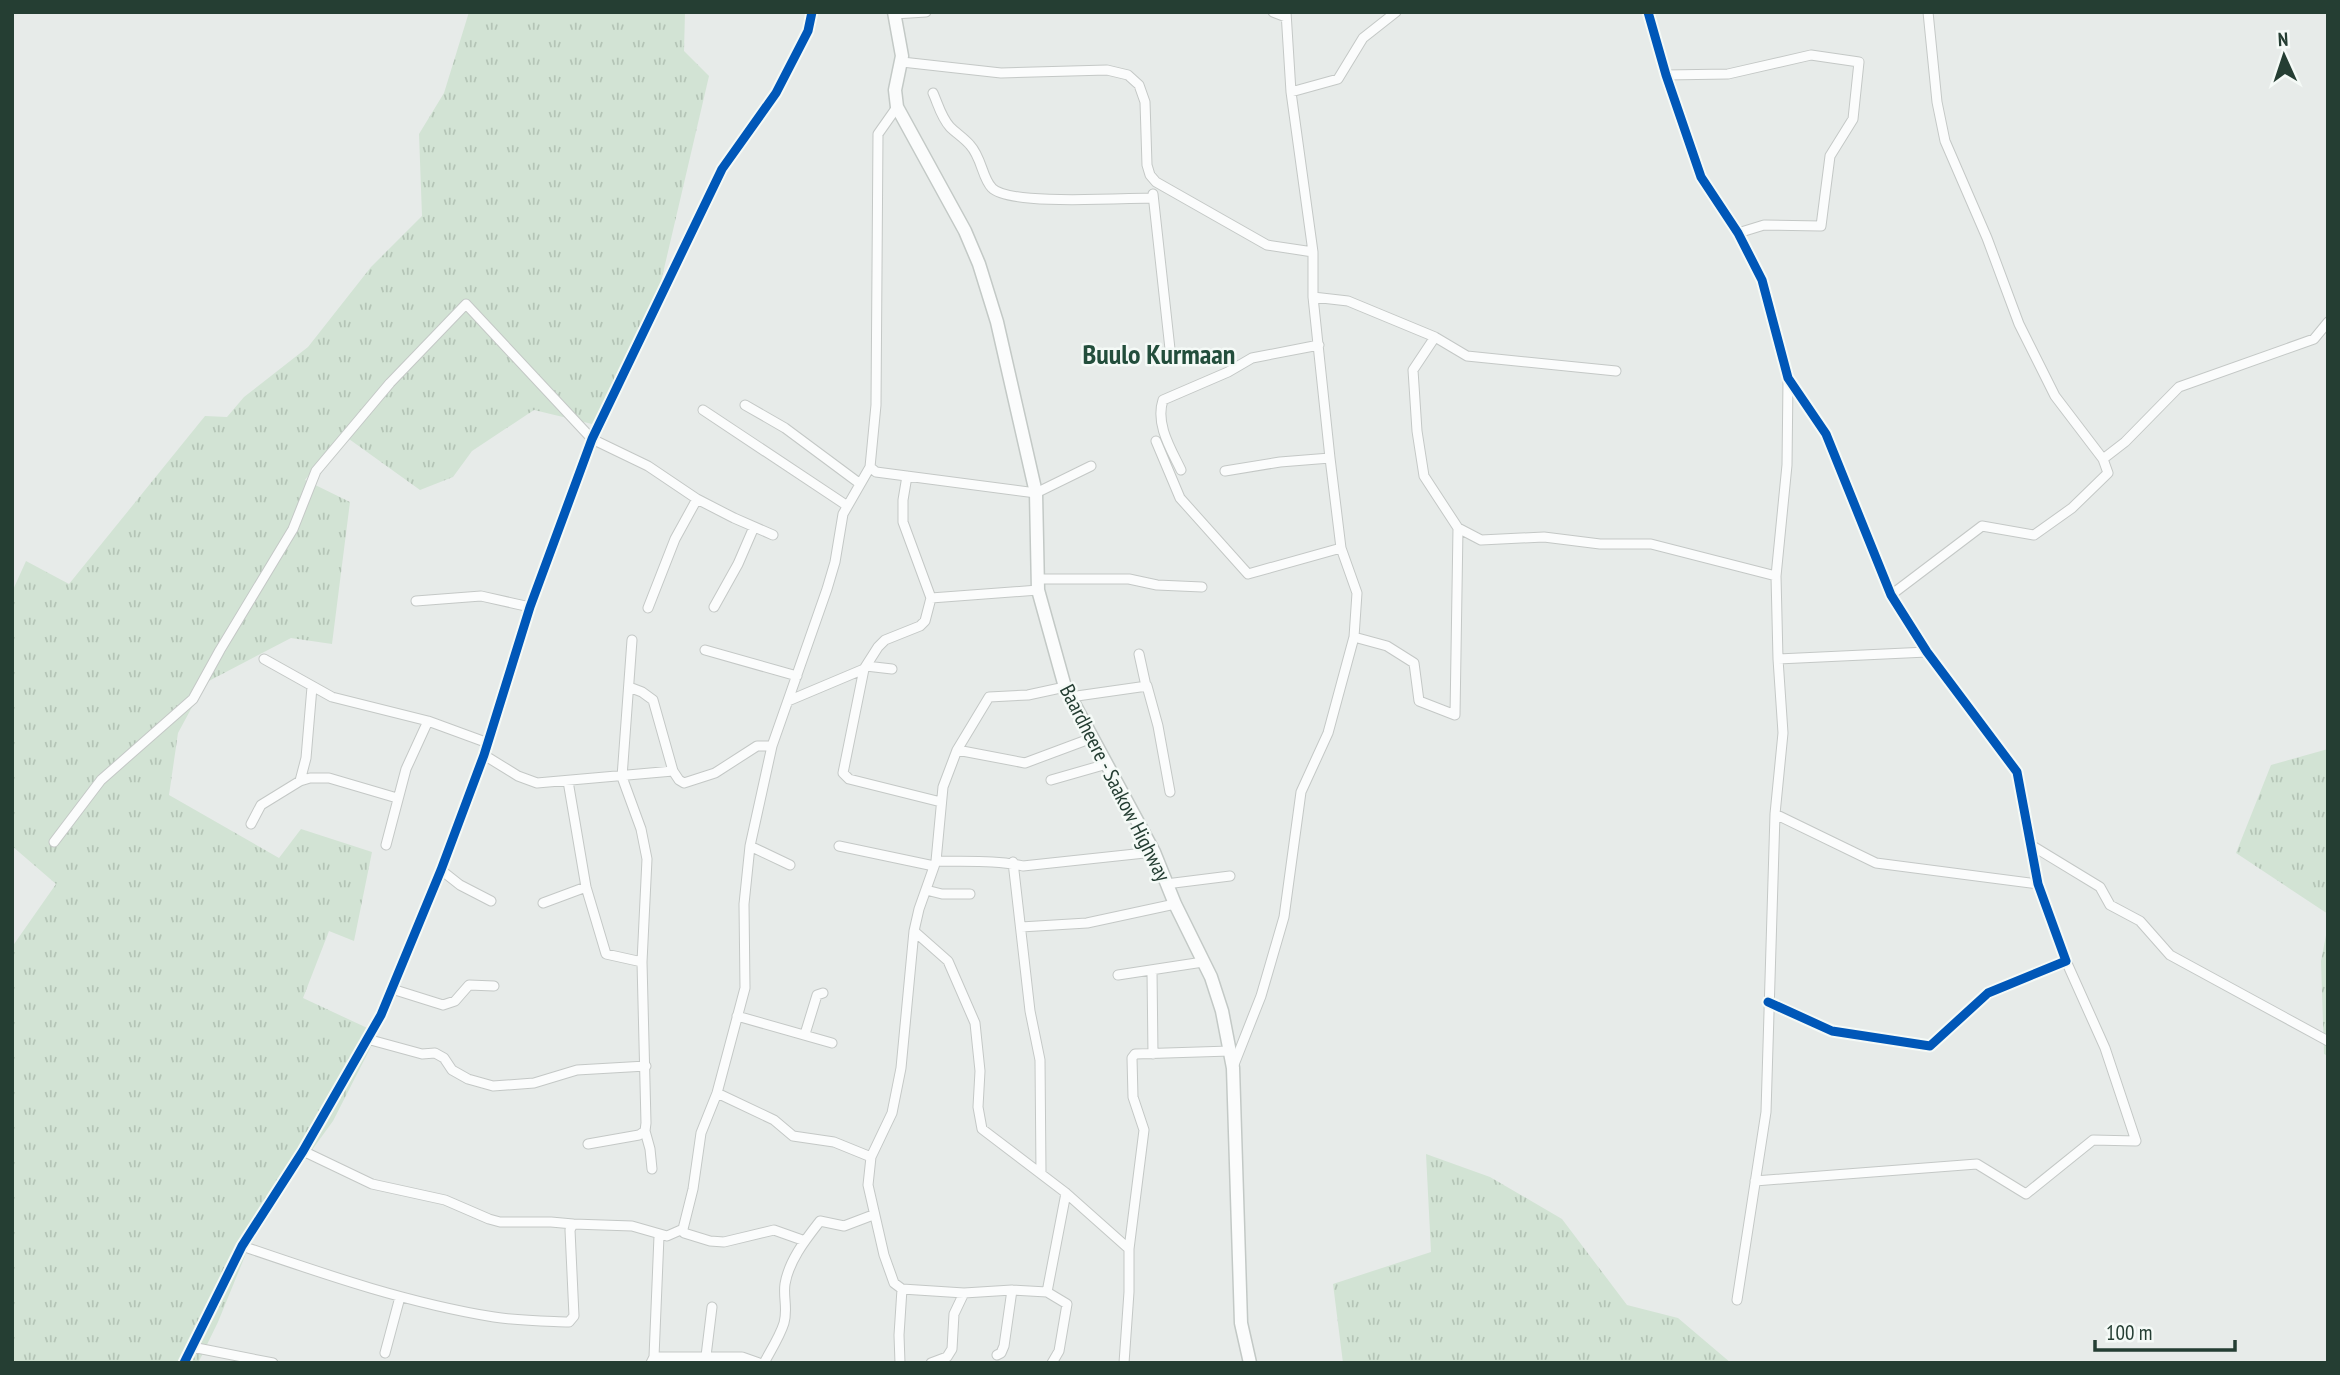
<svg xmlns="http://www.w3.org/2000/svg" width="2340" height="1375" font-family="'PT Sans Narrow',sans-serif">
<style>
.grass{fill:url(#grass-tufts)}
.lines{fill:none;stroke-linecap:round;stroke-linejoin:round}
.minor-casing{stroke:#c4c8c6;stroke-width:11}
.secondary-casing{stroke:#c3c9c6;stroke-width:15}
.minor{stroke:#fbfcfc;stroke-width:9}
.secondary{stroke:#fbfcfc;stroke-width:12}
.cycleway-casing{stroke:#f5faf7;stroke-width:13}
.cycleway{stroke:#0057b8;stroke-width:9}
.labels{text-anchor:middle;stroke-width:5;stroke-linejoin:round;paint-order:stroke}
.street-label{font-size:21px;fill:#253e33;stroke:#f5faf7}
.district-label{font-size:28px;font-weight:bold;fill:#234e3c;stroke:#f5faf7}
</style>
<defs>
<pattern id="grass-tufts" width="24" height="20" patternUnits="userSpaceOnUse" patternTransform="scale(1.75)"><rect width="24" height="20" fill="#d2e3d4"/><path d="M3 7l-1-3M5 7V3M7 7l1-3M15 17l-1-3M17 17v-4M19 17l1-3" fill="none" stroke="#b4c4b6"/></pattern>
</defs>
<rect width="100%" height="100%" fill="#e7ebe9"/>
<path class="grass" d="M469,12H685L684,51L709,76L653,316L592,424L534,410L472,451L453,477L420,490L342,434L305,480L350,502L332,644L291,638L205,683L178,733L169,795L279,858L301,829L372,852L354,941L329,931L303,998L378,1033L333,1121L258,1224L218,1322L198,1363H12V947L56,884L12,846V592L26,561L69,584L205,416L227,417L244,397L308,347L371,267L422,216L419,134L444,93Z
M2328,749V914L2236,853L2271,765Z
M2328,925V1056L2324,1054L2321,961Z
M1426,1154L1490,1177L1562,1219L1627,1305L1678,1318L1731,1363H1343L1333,1284L1431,1252Z"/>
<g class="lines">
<defs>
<path id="minor" d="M1273,12L1286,17
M1648,12L1666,75L1701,177L1738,233L1762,280L1788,378L1826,434L1891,595L1927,652L2017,772L2038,884L2066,961L1988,993L1930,1046L1832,1031L1768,1002
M894,14L926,12
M902,62L1001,73L1107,70L1128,75L1139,85L1145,102L1147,165L1150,175L1156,182L1267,245L1313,252
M1666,75L1728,74L1811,55L1859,62L1853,119L1830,156L1821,226L1764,225L1738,233
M1291,92L1338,79L1363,38L1396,12
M933,93C938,104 941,117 950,127C956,133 964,138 970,145C982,158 982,178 992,188C1009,206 1124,198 1153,198
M897,107L878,134L876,405L870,467L876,472L1036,493L1091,466
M1153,194L1170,349
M1313,297L1348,301L1435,337L1467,356L1616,371
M745,405L785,428L859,483
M703,410L846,505
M1156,441L1180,498L1248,574L1341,548
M2103,459L2125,442L2179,387L2314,339L2328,322
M1181,470C1171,449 1155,424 1163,400L1228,372L1252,358L1319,345
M1225,471L1280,462L1330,458
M1458,528L1481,540L1544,537L1600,544H1651L1776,576
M1038,579H1129L1157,585L1202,587
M1891,595L1982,526L2034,535L2072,508L2108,473L2103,459L2055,396L2019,324L1987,238L1945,141L1937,102L1928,12
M931,598L1038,590
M416,601L481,596L530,607
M714,607L738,564L754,527
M648,608L675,539L697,499
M1354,637L1387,646L1414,663L1419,701L1455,715L1458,528L1424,476L1417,431L1413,370L1435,337
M705,650L797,676
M1139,654L1146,686
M264,659L332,697L428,721L488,743
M1778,659L1927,652
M866,666L892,669
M864,669L843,773L849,779L941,802
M629,687L642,692L653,700L673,771
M1065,687L1028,695L989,697L957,750L943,787L936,861L919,909L914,931L901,1068L892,1113L871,1157L868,1185L884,1255L894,1283L902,1289L964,1293L1012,1290L1047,1292L1066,1193
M1070,697L1147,686L1158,726L1170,792
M788,701L864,669L878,647L885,640L920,626L925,621L931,598L903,522V500L907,476
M957,750L1025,763L1092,738
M484,755L518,776L537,783L673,771L679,780L684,783L715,773L757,746H772
M1051,780L1107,764
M300,781L306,758L312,687
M568,781L586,887L606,954L642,962
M1775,814L1876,863L2038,884
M251,824L261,805L300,781L310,778H329L397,798
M54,842L101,780L193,699L220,650L293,529L316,471L390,383L466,304L592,439L648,466L697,499L734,518L773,535
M386,845L406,769L428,721
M2031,845L2100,887L2110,905L2140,921L2170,955L2328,1041
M750,846L790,865
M839,846L934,866
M936,861C965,862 996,860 1023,866L1154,852
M1013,862L1030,1011L1040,1060L1041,1173
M441,870L460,885L491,901
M1166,884L1230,876
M926,890L942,894H970
M543,903L586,887
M1021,927L1087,923L1175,904
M914,931L948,961L975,1023L980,1071L978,1107L982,1129L1066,1193L1129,1249L1144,1130L1133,1097L1132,1058L1135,1054L1230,1051
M1152,971L1153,1054
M1118,975L1203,962
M392,989L443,1005L455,1001L469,985L494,986
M737,1016L832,1043
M805,1034L817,995L823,993
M367,1039L422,1054L435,1053L444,1058L452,1070L468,1079L493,1086L534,1083L577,1070L646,1066
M1233,1067L1261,996L1284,917L1301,792L1328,733L1354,637L1357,593L1341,548L1330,458L1313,297V252L1291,92L1286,12
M717,1093L774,1120L793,1136L834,1142L871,1157
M645,1131L650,1149L652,1169
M588,1144L639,1135L645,1131L646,1123L642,962L647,859L641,829L622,777L632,640
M303,1151L372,1184L445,1200L489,1219L500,1222H551L573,1224
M1755,1181L1977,1164L2026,1194L2093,1140L2136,1141L2105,1048L2066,961
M805,1241L774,1230L724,1242L710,1241L684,1233L683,1229L693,1189L701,1133L717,1093L745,988L744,904L750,846L772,746L827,589L835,562L843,514L870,467
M242,1246C324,1274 407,1303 494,1317C519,1321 544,1321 569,1322L574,1316L570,1230L573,1224L632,1226L667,1236L683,1229
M1047,1292L1067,1304L1059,1351L1052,1363
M1737,1300L1766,1112L1775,814L1783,733L1778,659L1776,576L1787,465L1788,380
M192,1347L273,1363
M385,1353L400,1297
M997,1355L1001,1353L1004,1346L1012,1290
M706,1356L712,1307
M654,1357H742L740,1363
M742,1357L759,1363
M184,1363L242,1246L303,1151L381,1015L441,870L484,755L530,607L592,439L722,169L776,93L808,31L812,12
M651,1363L654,1357L659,1236
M764,1363C771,1350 780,1336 784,1323C788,1309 783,1297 785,1284C789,1260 806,1239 820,1221L844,1226L873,1215
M900,1363L899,1335L902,1289
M931,1363L947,1357L952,1349L954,1314L964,1293
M1124,1363L1129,1292V1249"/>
<path id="secondary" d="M894,12L902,56L895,90L897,107L965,231L979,264L997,322L1036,493L1038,590L1065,687L1154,852L1175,904L1211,977L1222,1011L1233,1068L1241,1323L1250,1363"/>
</defs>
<use href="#minor" class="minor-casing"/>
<use href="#secondary" class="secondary-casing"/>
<use href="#minor" class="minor"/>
<use href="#secondary" class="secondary"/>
<defs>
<path id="cycleway" d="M1648,12L1666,75L1701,177L1738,233L1762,280L1788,378L1826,434L1891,595L1927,652L2017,772L2038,884L2066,961L1988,993L1930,1046L1832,1031L1768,1002
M184,1363L242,1246L303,1151L381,1015L441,870L484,755L530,607L592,439L722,169L776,93L808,31L812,12"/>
</defs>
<use href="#cycleway" class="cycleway-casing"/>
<use href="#cycleway" class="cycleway"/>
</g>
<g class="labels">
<g class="street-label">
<text transform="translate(1115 783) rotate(63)" y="7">Baardheere - Saakow Highway</text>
</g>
<g class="district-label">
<text x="1159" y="364">Buulo Kurmaan</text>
</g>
</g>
<rect width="2340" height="1375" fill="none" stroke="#253e33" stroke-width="28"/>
<g transform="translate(2284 56) rotate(357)" stroke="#f5faf7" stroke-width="5" paint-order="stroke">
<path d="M0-5L12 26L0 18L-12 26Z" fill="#253e33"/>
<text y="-10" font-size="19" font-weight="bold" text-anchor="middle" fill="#253e33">N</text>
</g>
<path d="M2095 1340v10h140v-10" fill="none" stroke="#253e33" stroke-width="3.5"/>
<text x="2106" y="1340" font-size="21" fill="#253e33" stroke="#f5faf7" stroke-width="5" paint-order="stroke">100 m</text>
</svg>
